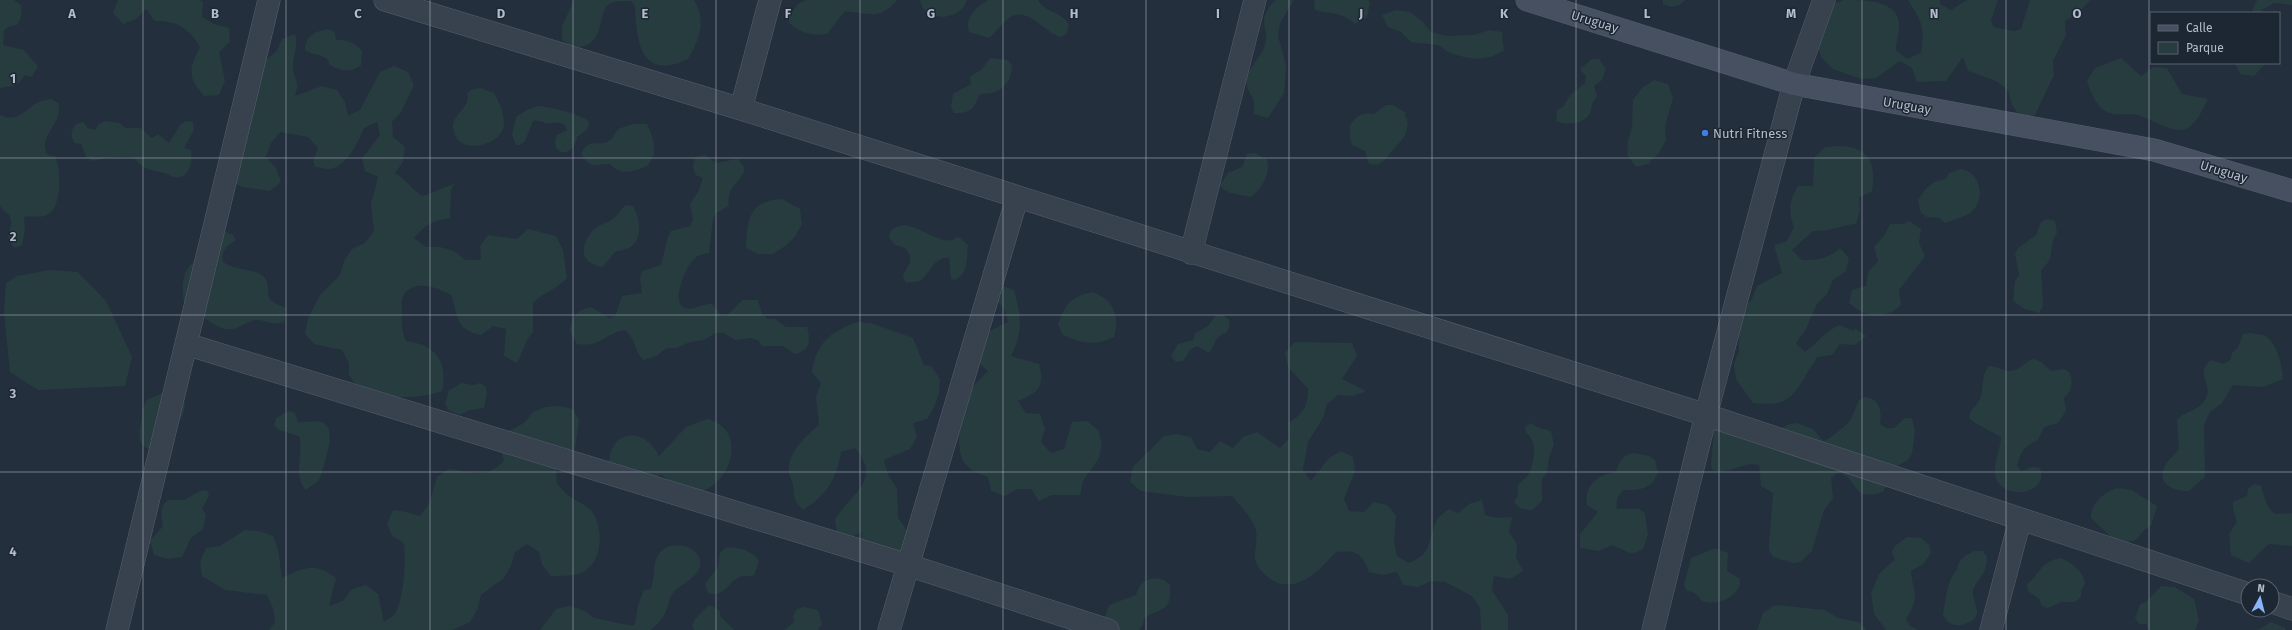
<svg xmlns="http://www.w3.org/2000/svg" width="2292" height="630" font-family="'Fira Sans',sans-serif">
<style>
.green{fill:#263c3f}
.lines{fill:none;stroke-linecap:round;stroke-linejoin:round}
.street-casing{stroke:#565f6c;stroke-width:23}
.secondary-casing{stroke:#565f6c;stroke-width:23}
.street{stroke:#38414e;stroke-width:22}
.secondary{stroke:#465061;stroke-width:22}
.grid{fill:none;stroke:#b4bcc9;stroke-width:1;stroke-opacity:0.55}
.shop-dot{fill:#3f7fe0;stroke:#1d2633;stroke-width:1.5}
.labels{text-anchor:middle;stroke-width:3;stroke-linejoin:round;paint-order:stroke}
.street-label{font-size:13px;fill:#b4bcc9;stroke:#1d2633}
.poi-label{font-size:13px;fill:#b4bcc9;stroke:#1d2633;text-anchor:start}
.grid-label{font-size:13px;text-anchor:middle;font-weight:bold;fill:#b4bcc9;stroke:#1d2633;stroke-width:3;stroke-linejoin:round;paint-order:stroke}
</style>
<rect width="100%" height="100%" fill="#242f3e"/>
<path class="green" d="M0,0H14L21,5C22,13 22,18 17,25L10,26L4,30L3,45L24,50L38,66L32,77L25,75C17,87 13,86 0,88Z
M118,0H200L203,2L202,17L214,24L229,28L230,42L219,52L225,81L219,95L204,96C187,77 189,69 200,47C191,29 175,20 155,21L146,9L136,19L123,24L113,13Z
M574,0H694C707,21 699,40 688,59C641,82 636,41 635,6L631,1C623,1 613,0 607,6C602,11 602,21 600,27C595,47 578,53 562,40V26Z
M806,0H897C880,21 868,13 845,11L827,34C811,36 802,34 789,23V16L798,4Z
M920,0H967C959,23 923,22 920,0Z
M989,0H1038C1046,14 1061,10 1069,25L1067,33L1062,37C1046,35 1028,4 1009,18C1002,23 996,32 989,38L969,32C964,19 977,5 989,0Z
M1275,0H1294L1280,23L1278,36L1286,65L1284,93L1268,118L1254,114C1254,109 1255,103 1253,99C1249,90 1245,87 1247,76C1249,68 1259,59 1263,50C1273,28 1253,25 1275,0Z
M1314,0H1368L1370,3L1367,17L1355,24C1340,11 1334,15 1315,10Z
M1663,0H1685C1678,8 1672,8 1663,4Z
M1844,0C1864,0 1896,0 1899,22C1900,30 1896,41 1896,50L1907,59L1921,53C1925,27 1922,22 1908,0H1940V4L1951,10L1967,0H1998L1991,20L1993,27L2014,31L2021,29L2030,0H2090L2078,13L2065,21L2066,35L2053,61L2054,75L2035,115L2020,116L2012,105L2008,90L1996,81L1968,71L1963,57L1946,81L1917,82L1912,68L1900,61L1876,78L1861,79L1833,69L1822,58L1816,44L1828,6Z
M2257,0H2292V5L2274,3L2262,10V13H2251Z
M1396,10L1410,12L1422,21L1431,32L1446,36L1475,35L1488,30L1503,32L1502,36L1504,51L1491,57L1477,59L1464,57L1450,53L1438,45L1411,42L1401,32L1388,27L1382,15Z
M329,29L335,33L336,40C348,40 354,42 362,51L361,65C349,73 341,72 329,64V61C322,53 313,56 305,50C305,35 316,31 329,29Z
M295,34C299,46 292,57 293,69C295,83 300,79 295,96L322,86L337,90L345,102L348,116L360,110L380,72L394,66L408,72L414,85L401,112L392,122L393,137L405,147L403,162L395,173C406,180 412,189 422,196C436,193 441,187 455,184L451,189L450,218C433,220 425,225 414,238L426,247H440L454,251L466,260H481L480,246L488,235L517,239L528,229L556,236L563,250L567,278C555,291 546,290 533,303V332C525,339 523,353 517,363L504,356L506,329L493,326L481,335C454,329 459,317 451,295C437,287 410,277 402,299C401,303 402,310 402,314C401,325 402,331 406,341C436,345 448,361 442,391C421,400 361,402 350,376C348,373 349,368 349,364C347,359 344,354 342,350L314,344L305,334L308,319L320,295L340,275L344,261L352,249L365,243L374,231L371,204L378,177L365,171L362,158L380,135L377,122L364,128C358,142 346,169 328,169C324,169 319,167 315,167L313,161L318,148L308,137L280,132L271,143L266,157L276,168L281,182L270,191L243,187L233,183L264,61L276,52L282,39Z
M990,58L1008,60L1012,66C1012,78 1005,90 992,93C987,94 984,93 979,95C975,109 969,114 954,113L951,107L953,94L971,84L970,77L982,69Z
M2121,58L2141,76L2153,67L2167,68L2182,94L2208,99C2202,110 2196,128 2181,130C2171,131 2151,120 2141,116C2132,113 2123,115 2114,114C2099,113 2090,92 2087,80L2095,68Z
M1592,59H1599L1606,69L1602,80L1594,86L1597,96C1596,99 1593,101 1592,104C1591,107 1592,110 1590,113C1585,124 1566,126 1556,121L1557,110L1563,107L1571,94L1585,83L1586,76L1581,71V68Z
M2235,63H2264V65L2254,76L2240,74Z
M1654,80L1668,84L1673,98L1665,126L1666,140L1659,153L1649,162L1651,163L1636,167L1627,155L1628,141L1632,127L1633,100L1642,88Z
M480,88L494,93C499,101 504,113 504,123C505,143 466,155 456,137C444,114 472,112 467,93L473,89Z
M51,99L58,103C65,123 36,136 48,155L55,156C61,168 63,211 45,216C38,218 31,215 24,217L25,231L22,245L15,248C0,235 17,226 9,215C6,212 3,210 0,206V115C14,123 25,112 35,104C39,101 46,100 51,99Z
M1386,105H1393L1406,113L1405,116L1408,122C1406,139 1402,139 1392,151C1384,160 1382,167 1369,164L1365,151L1352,145L1350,138V125C1357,115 1363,112 1374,114Z
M538,106C547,106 585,115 589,122L588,129L577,137C576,147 565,159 556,148L555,142L557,135L567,130C563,119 556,124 547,123C542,123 539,120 533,121L525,141L520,145H516L512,135L516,117L527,110Z
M105,121L120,123L125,128H140L152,138L158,134L169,143L180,125L186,121L193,122L194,130L184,148L191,150C193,161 190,179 175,177C171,177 168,174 164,173C153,170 140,169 135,158C122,155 106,158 92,161L86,157L81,144L74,143C70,135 71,131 76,124L83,122L88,128L95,130L99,124Z
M633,124H647C654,140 659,152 647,166C633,172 620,176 610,164C593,164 592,170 581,154C589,135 600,149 610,140C613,138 614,134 616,132C620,127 627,126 633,124Z
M1839,146C1870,147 1876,163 1872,192L1859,197L1860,211L1856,224C1840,225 1830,232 1813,231L1792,250L1802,260C1818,260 1828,259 1840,248L1849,258L1846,271L1833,280L1827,294L1817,304L1805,331L1796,343L1805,352C1817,343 1825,332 1839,325L1854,331L1855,328L1866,336L1855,345L1840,344L1832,355L1817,357C1815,362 1812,366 1809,370C1792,398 1789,407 1753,403L1736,379L1734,364L1739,351V309L1751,301L1757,286L1782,273L1774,245L1787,241L1794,227C1788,210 1789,201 1798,186H1813L1814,158L1825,147Z
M1255,153L1267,160C1271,174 1262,188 1251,197L1231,193L1224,190L1220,185L1228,173L1242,167L1247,154Z
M705,155L716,163L737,159C759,176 724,180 729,206L716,213L713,219L709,253C703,254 698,255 694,259C686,266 670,303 685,308C694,311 702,303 712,304L721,315L728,314L743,300H758L762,314L768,319H775L786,327H807C811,341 810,350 795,354L783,346H762L758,340L751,338L736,340L723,333H715L704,340L690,342L676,348H668L662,351L657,356L643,360C634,351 636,339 625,330C605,333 601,348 577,344L570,331C572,317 576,310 591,307L609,318L615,316L622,296L642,293L640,278L642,271L661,265L668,237L671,231L690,226L693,219L690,204L698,192L703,178L696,175C692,167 692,163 697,156Z
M1960,169C1981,171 1987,201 1970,213C1967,215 1947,223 1944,223L1940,218L1927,217L1921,213L1918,200C1926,188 1931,181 1946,179L1949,173Z
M782,199L800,209L802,224L795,237L785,246L773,254H758L746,248C747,219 749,201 782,199Z
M626,205L633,206C640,219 644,238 629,248C625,250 621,250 617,251C611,254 608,263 602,267C576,263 581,240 597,227C601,224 607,223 611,220C617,217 620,209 626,205Z
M2047,219L2055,221L2057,233C2047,247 2057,257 2041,270L2043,306L2039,313L2025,309L2013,301L2015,281L2019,275L2015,254L2018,248L2036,235L2041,222Z
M1909,221L1921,229L1919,243L1925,256L1899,290L1901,305C1883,321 1867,318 1849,303L1852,290L1866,286L1868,272L1878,261L1874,247L1884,236L1890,224H1904Z
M904,225C919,227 930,237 945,240C960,243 952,229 968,245C967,258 968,275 954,280L951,278L949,258C934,256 930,274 920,281L906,283L903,277C905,266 917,262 905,248L895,245L889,238C890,228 895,227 904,225Z
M226,232L233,235L236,240C227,246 221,250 223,262C236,271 256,269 263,276C272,283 264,295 272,301C275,304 282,306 286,308L284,322C271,326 269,321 258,320C247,319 238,332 225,329C216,327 200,314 187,310C181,299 180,271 193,263C202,258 211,262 219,255L220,235Z
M50,270L78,272L106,301L132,357L125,386L38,390L10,372L4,312L6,283L17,276Z
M1000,285L1014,290C1021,317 1024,329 1011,356L1039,364C1045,387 1039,392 1018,401L1026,413L1040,414L1045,429L1041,442L1051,453L1064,449L1072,422L1087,421L1098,430L1102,444L1099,458L1083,481L1080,495H1052L1039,501L1031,489H1018L1005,496L991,491L988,477C979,474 970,471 964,462C954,447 961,408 970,393C974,384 981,378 988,371L978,362L982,335L1008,322L1004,308L994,298Z
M1092,292C1114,300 1120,315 1114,337C1095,346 1081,344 1062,334L1058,324C1065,304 1071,297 1092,292Z
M1216,315H1224L1229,320L1230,327L1226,333C1214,336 1216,344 1209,353L1197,346L1191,349L1183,361L1176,362L1171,356L1178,344L1193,340L1195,333L1208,326Z
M857,322L871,323L913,338L924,365L931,366L940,379L939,393L934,407L927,419L913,423L917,437L910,449L884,460L888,475L897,488L898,518L915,541L913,556L861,545L862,532L849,538L837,533L835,519C851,494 883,480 855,448L841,452C837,479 826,496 803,510C793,499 795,499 793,485C792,481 790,477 789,473C786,454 806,436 819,425L816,397L821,383L812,373C816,343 830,332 857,322Z
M2250,333C2254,334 2259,334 2263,335C2276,339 2283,367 2283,379L2263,387L2233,385L2222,403L2210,412L2204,425L2205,477L2189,491C2174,492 2156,484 2165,466C2167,460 2175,455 2179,449L2177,420C2185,410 2203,411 2207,395C2211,381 2195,374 2211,360L2224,364L2230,360L2232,353L2238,347L2243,334Z
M1295,342L1352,343L1357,356L1342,379L1366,391L1353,396L1338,395L1327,404L1323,418L1308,442L1303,470L1311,481L1329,458L1341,451L1353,457L1355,471L1344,499L1349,511L1364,512L1374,502L1387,505L1396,515L1394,542L1397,556L1409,563C1435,552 1426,541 1437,520C1439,516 1445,512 1449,509L1458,513L1469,504L1482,500L1485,515L1497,518L1512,517L1509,532L1517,544L1516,557L1523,571L1510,579L1494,576L1492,590L1508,615V630H1481L1480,608L1472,596L1445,582L1431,581L1418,587L1403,585L1397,572L1383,575L1369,572C1362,553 1356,550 1336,552C1320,570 1295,597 1269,578C1263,573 1257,567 1255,559C1254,550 1258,540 1256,531C1253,517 1240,507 1232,496L1188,497L1141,491L1130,482L1133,467L1164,436L1177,434L1191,437L1197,449L1210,452L1220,441L1233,448L1243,437L1257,432L1280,448L1289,438L1288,423C1303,414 1308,407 1308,389L1288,367L1285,352Z
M2034,359L2041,362L2051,371L2065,369L2070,373C2073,383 2072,391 2064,398L2066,411L2058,423L2044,427L2038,440C2025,446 2020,452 2017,466L2022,471L2032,467L2040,468C2050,497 1998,501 1995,474C1994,462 2000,450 2001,437L1975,423L1969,418C1970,408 1976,407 1980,399C1985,387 1980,376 1989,366C1997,366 2004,372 2011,371C2020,370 2025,361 2034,359Z
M462,383L473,385L480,383L486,387L487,394L484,408L470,410L460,415L448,410L445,403L449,390Z
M164,392L184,393L185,408L181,419L150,450C131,442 144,423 142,409L147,400Z
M1865,397C1880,398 1882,411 1880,424L1886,428H1894L1905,418H1912L1915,431L1912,454L1908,460L1896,467L1883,492C1849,503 1859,475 1837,473L1831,478L1833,498L1824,510L1812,551L1800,562L1793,563L1773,557L1769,550V543L1773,493L1761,486L1759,465C1739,461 1732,476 1712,470L1711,464L1714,429L1720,426L1777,431L1789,424L1797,423L1813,429L1823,441C1829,439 1831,437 1836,433C1852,422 1852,417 1859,400Z
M559,406L573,409L579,420L575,449L568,461L556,470L557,484C561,487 564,492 568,495C575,501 588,505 593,513C604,530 603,567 578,574C570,576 559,576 551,576L542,565L539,552L527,544L515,552L511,566L504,578L481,595L477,610L470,622L452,630H269L275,622L273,608L267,595L225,590L202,576L200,562L206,548L220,546L245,530L259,531L273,536L278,549L282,578C305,567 315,562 336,578L329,606L343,601L352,589L366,585L378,594L384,622C388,619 394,616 396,612C404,596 406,560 404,543L392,536L387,524L393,510L407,512L420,516L429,504L437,477L449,469C473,472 485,480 504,461L496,434L511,430L524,423L533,412L546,407Z
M289,411L295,413L298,422C305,423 314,420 321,422C339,427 324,463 321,475L318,481L306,490C292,475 304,455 299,436L279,430L274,425L276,418Z
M707,419C742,427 736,469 712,486C707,489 703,492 698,492C684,491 673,483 662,475L648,478L609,467C608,431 642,423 659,456L686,427Z
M1531,423L1537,427L1551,431L1554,445L1549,458L1547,473L1542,479V501L1532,510C1524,510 1519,509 1514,502L1518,495C1515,479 1526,483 1530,471C1534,459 1538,442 1526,433L1525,427Z
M1634,453L1649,456L1655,460L1658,473C1650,490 1640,490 1624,490C1617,496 1616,500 1617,509H1639L1645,513L1648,535L1643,549C1629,558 1625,549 1612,545L1599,551L1580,548V534L1598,512L1587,505C1583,486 1599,474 1616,472C1620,461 1622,455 1634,453Z
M2254,484L2261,486C2264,494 2267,515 2279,514C2284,514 2287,513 2292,513V546L2269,544L2249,563L2231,555L2229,534L2237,522L2233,509V502L2247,496L2248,489Z
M2117,488L2132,490L2157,506L2151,526L2145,529L2136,540L2123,543L2116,542L2091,518C2090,504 2104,492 2117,488Z
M207,490L209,496L202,509L206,514L203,529L191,538L182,557L168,559L154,555L150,541L163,526C161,515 159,507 168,500H184L200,491Z
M1907,537L1921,538L1929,545L1931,553L1923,564L1911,571C1913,596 1921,594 1906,619L1909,625L1918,630H1886L1874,614L1871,593L1879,574L1895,559L1892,552L1895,546Z
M670,546C679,545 689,545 696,553C712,573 679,584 673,593C669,598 669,605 666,611C663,619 657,624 651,630H540L556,609L569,606L583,610L594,618L633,626L635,624L638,605L644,590L651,589C657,572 649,554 670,546Z
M725,548C736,546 755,551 759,562L754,575C749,577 743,575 739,577C726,584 725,598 708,593L705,584L718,567L720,553Z
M1715,548L1728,553L1727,571L1740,579C1742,595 1718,606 1705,602C1697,599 1699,592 1687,591L1684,585L1691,558Z
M1975,551H1983L1987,557C1987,574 1980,575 1974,588C1969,599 1986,613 1970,622C1965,624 1960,626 1955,625C1949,624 1946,620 1943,615C1945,602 1947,579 1957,570C1958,559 1965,555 1975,551Z
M2060,558C2072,562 2083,571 2085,584L2081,590V597L2075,602H2061L2048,608L2042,606L2039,599L2028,591L2027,584C2041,573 2040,562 2060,558Z
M1156,578L1164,580L1170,585C1172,612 1161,608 1144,618L1143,625L1139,630H1111L1104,619L1109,605L1136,595C1139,584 1145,579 1156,578Z
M2161,586L2175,587L2194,599L2199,620L2195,630H2149L2146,624H2139L2135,618L2140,604L2146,602Z
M709,605L719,610L721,617L734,630H694L692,627L694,620Z
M1775,605L1825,610L1838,618L1859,622L1866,630H1757L1763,613Z
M804,607L818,610L822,624L818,630H785L794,622L793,615L797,609Z
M2271,622L2285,628V630H2258Z"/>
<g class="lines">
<defs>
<path id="street" d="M385,0L741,109L1706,415L2248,594
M741,109L770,0
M1191,253L1255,0
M186,344L908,565L1108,630
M2272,602L2292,609
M117,630L269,0
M889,630L1017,198
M1653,630L1706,415L1794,84L1824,0
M1991,630L2020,520"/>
<path id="secondary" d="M1527,0L1794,84L2154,150L2292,191"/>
</defs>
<use href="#street" class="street-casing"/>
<use href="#secondary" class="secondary-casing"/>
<use href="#street" class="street"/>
<use href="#secondary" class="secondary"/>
</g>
<path class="grid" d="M143,0V630M286,0V630M430,0V630M573,0V630M716,0V630M860,0V630M1003,0V630M1146,0V630M1289,0V630M1432,0V630M1576,0V630M1719,0V630M1862,0V630M2006,0V630M2149,0V630M0,158H2292M0,315H2292M0,472H2292"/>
<circle class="shop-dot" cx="1705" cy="133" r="4"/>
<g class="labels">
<g class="street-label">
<text transform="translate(1595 21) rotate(17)" y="5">Uruguay</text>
<text transform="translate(1907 105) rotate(10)" y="5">Uruguay</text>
<text transform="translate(2224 171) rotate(17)" y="5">Uruguay</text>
</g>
<g class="poi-label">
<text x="1713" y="138">Nutri Fitness</text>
</g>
</g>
<g class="grid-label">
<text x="72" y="18">A</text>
<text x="215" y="18">B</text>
<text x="358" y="18">C</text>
<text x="501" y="18">D</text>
<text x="645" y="18">E</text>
<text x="788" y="18">F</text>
<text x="931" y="18">G</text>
<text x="1074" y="18">H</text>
<text x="1218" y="18">I</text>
<text x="1361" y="18">J</text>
<text x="1504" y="18">K</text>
<text x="1647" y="18">L</text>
<text x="1791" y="18">M</text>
<text x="1934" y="18">N</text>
<text x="2077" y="18">O</text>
<text x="13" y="83">1</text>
<text x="13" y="241">2</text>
<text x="13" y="398">3</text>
<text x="13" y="556">4</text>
</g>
<rect x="2150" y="12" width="130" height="52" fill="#1d2633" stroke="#59626f"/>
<rect x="2158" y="25" width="20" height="6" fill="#465061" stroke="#59626f"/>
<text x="2186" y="32" font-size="12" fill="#b4bcc9">Calle</text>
<rect x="2158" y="42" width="20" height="12" fill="#263c3f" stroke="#59626f"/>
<text x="2186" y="52" font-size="12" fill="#b4bcc9">Parque</text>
<g transform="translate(2260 598) rotate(7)"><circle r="19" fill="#1d2633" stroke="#59626f"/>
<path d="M0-3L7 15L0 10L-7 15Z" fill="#8ab4f8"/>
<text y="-6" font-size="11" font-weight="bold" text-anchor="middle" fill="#b4bcc9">N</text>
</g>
</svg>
